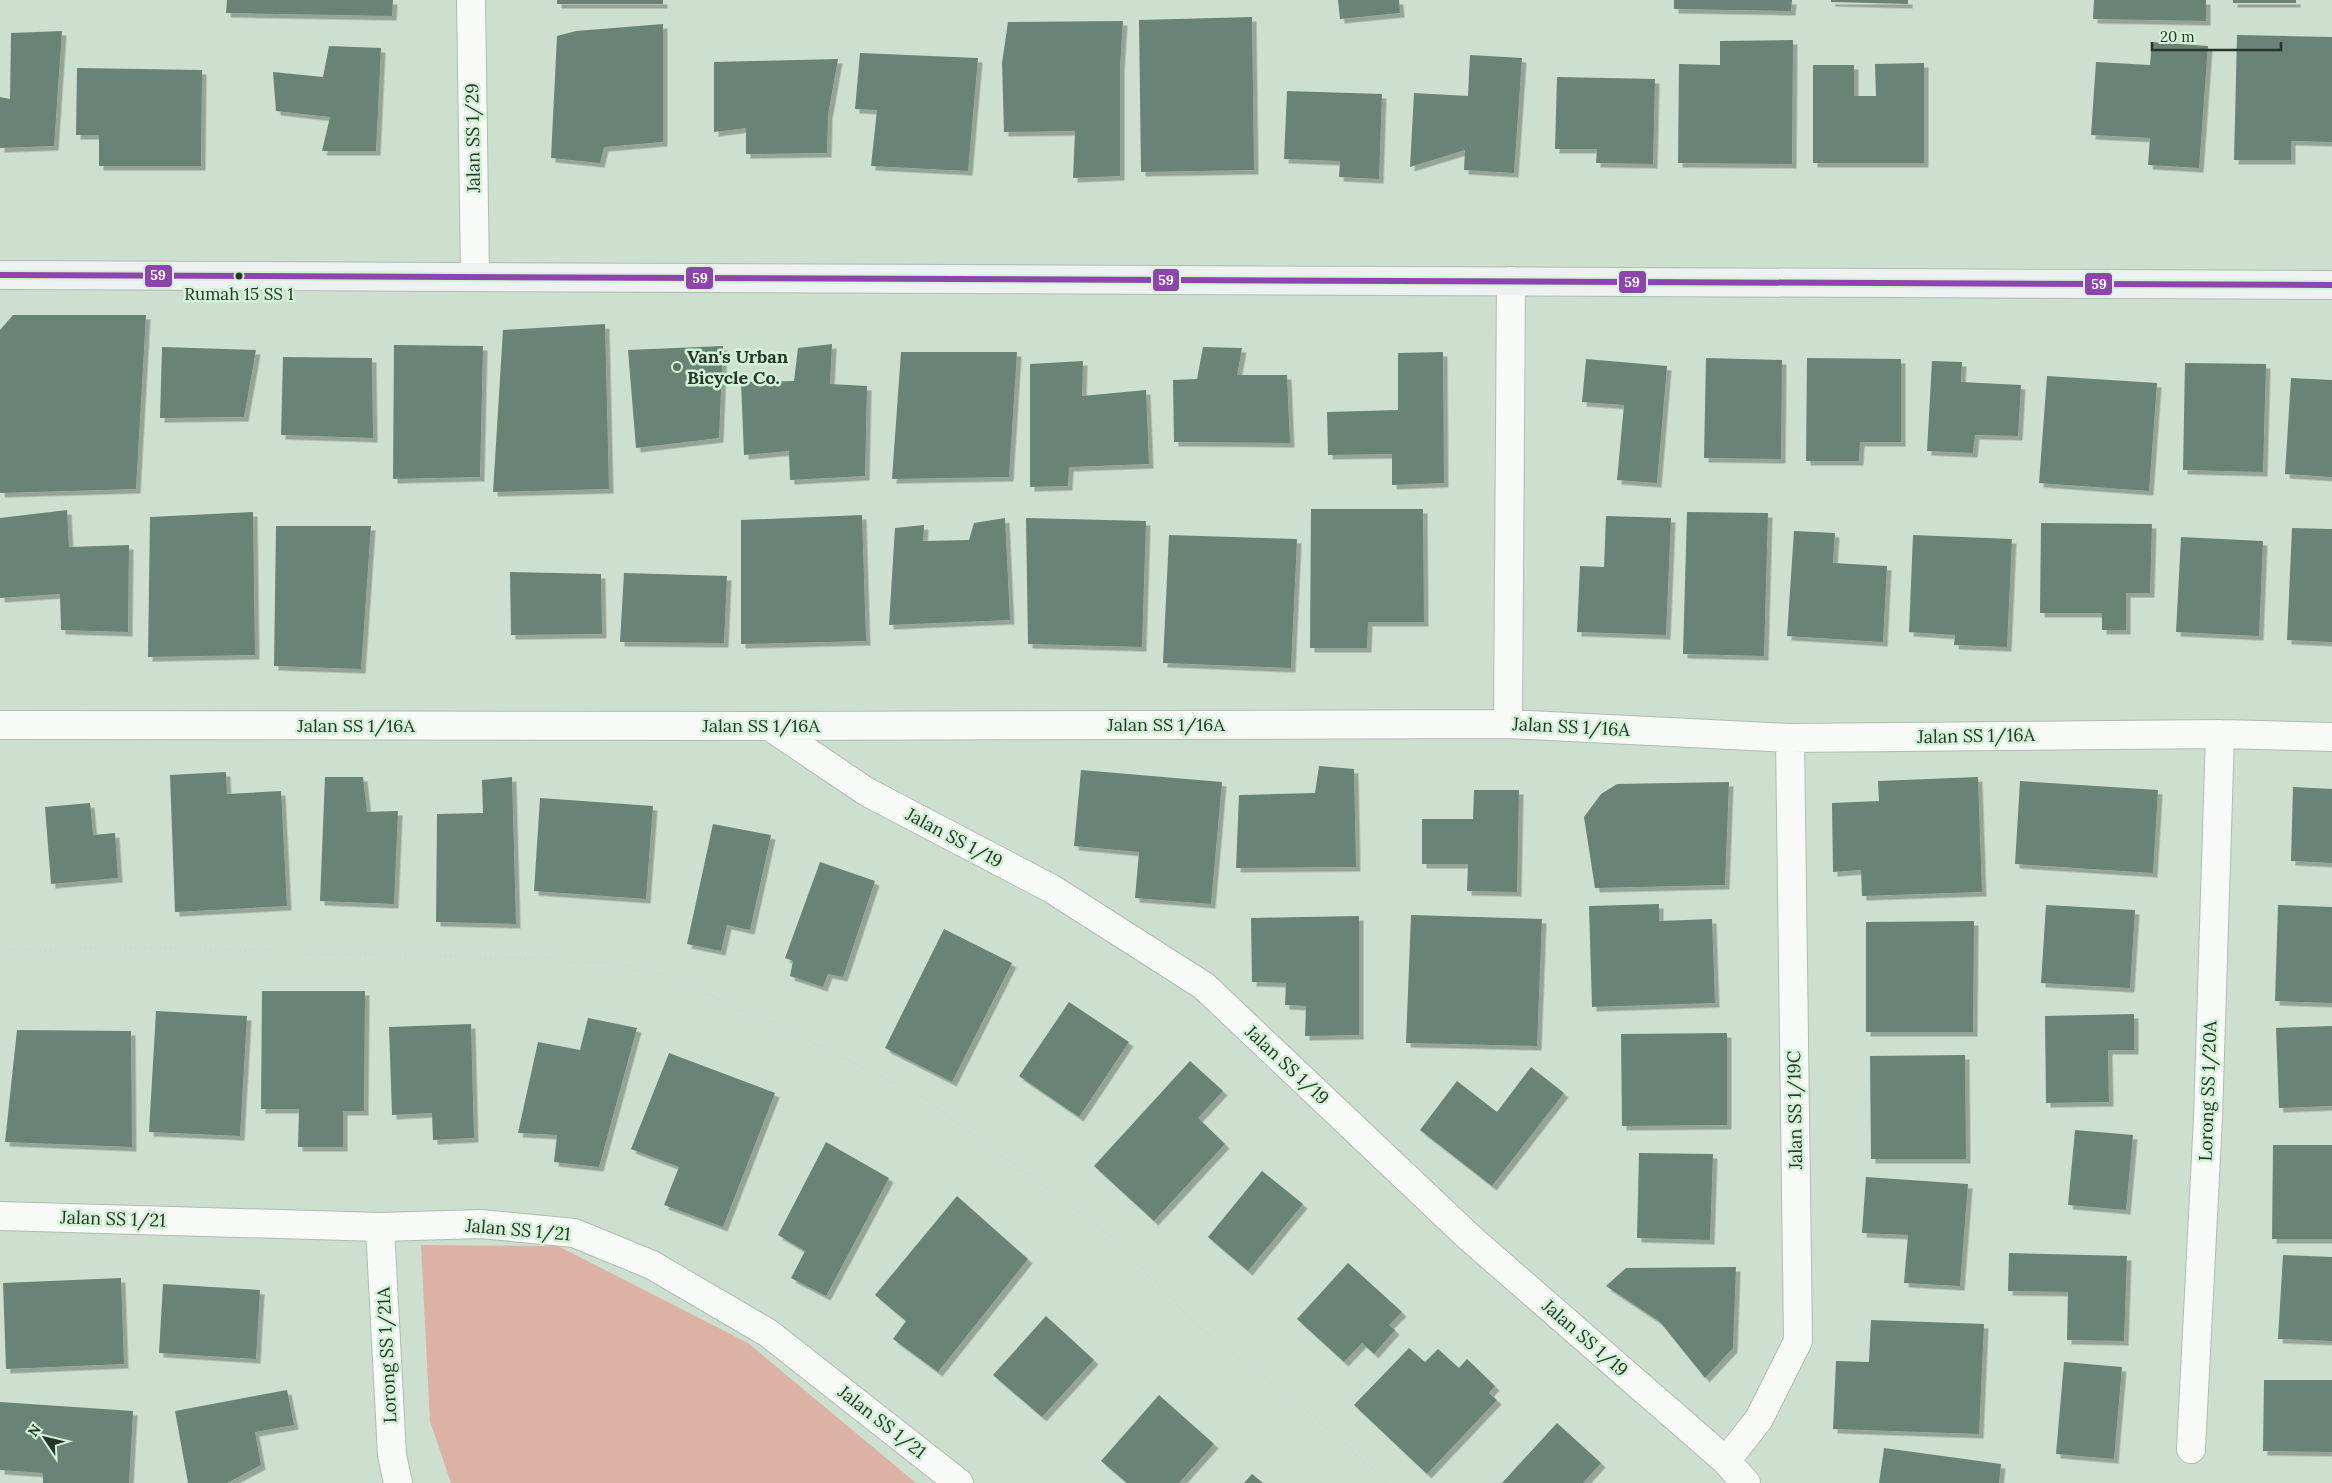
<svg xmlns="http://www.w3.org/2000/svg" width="2332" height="1483" font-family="Lora,serif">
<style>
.green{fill:#dbb2a4}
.building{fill:#6b8377;filter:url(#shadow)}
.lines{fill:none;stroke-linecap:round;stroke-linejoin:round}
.street-casing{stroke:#afbcb0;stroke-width:30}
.secondary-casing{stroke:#afbcb0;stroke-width:30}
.path{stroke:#d0d6d1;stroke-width:3;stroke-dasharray:1 4;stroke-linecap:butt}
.street{stroke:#f8faf8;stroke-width:28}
.secondary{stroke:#edf1f1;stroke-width:28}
.bus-1-casing{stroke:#d3f3d6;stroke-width:10}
.bus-1{stroke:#8e44ad;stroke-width:6}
.bus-dot{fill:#28352a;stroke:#d3f3d6;stroke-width:2}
.poi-dot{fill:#627064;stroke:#d3f3d6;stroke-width:2}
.labels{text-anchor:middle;stroke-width:5;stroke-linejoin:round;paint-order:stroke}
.bus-label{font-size:17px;fill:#28352a;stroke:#d3f3d6}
.street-label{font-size:18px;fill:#28352a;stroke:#d3f3d6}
.poi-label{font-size:18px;font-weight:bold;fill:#28352a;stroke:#d3f3d6;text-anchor:start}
.line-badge{stroke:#d3f3d6;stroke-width:2}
.badge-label{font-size:14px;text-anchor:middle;font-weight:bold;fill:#fff}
</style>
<defs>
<filter id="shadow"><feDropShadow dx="4.5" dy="4.5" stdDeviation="0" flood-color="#0004"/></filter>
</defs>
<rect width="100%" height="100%" fill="#cddfcf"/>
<path class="green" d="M421,1245L558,1246L748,1343L916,1483H451L430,1421Z"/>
<path class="building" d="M227,0H393L392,16L226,13Z
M557,0H663V4H557Z
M1338,0H1399L1400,13L1340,19Z
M1674,0H1792L1791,11L1674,9Z
M1831,0H1908V4L1831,2Z
M2094,0H2206V21L2093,19Z
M2233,0H2296V3H2233Z
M1252,17L1254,170L1141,172L1139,20Z
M1123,21L1120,68V176L1073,178L1075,131L1004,132L1002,63L1008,22Z
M663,24V142L604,147L600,163L551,158L557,36L576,31Z
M62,31L54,146L0,148V97L10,99L11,33Z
M2237,35L2332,37V142L2291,141V160H2234Z
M1793,40L1792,164L1678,163L1679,64L1720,65V41Z
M2152,42L2208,46L2199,168L2148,165L2150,138L2091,135L2096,62L2150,65Z
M329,46L381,48L376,151H322L330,117L276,111L273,72L323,77Z
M860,53L978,58L968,171L871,166L877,110L855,109Z
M1470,55L1522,58L1514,173L1464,170L1465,150L1410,167L1414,93L1468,96Z
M838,59L828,115L827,153L746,154V128L714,132V62Z
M1924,63V163H1813V65H1854V96H1876L1875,64Z
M77,68L202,70L201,166H99V135H76Z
M1557,77L1655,79L1653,164L1596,163L1597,149H1555Z
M1287,91L1382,94L1379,179L1339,177L1340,161L1284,159Z
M13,315H146L136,489L0,493V330Z
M605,324L609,489L493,492L503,330Z
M832,344L830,384L867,386L865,476L790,480L789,451L744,455L741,382L794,381L798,348Z
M394,345L483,346L480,477L393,479Z
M723,346L719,438L636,448L628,350Z
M162,347L256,350L244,417L160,418Z
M1203,347L1242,348L1237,375H1287L1290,443L1174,442L1173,380L1197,379Z
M901,352H1017L1009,477L892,479Z
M1443,352L1444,483L1392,485V454L1328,455L1327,412L1398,410V353Z
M283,357L372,358L373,438L281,435Z
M1706,358L1782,360L1781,459L1704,458Z
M1807,358L1901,359V442H1860L1859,461H1806Z
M1586,359L1667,366L1657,483L1617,480L1624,405L1582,402Z
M1083,361L1082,396L1146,390L1149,464L1069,467L1068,486L1030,487V364Z
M1932,361L1962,362L1961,382L2021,385L2018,436L1975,435L1973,453L1927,451Z
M2185,363L2266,364L2263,472L2183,470Z
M2047,376L2157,383L2149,491L2039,483Z
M2291,378L2332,380V477L2285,474Z
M1311,509H1423L1424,622H1368L1367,648H1310Z
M67,510L69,547L129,545L128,632L61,630L60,594L0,598V518Z
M253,512L255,655L148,657L150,517Z
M1687,512L1768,513L1764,656L1683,654Z
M862,515L866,641L741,644V520Z
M1606,516L1671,518L1666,635L1577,632L1580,566L1604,567Z
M1005,518L1010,620L889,625L895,528L924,525L923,541L969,540L974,523Z
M1026,518L1146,521L1142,647L1028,644Z
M2041,523L2152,524L2150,593H2126V630H2102V613H2040Z
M276,526H371L361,669L274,666Z
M2292,528L2332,529V642L2287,640Z
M1794,531L1835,533L1833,563L1887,566L1883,642L1787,636Z
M1169,535L1297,539L1291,668L1163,663Z
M1913,535L2012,539L2007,647L1954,645L1955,635L1909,632Z
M2181,537L2263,541L2259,636L2176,632Z
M510,572L601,574L602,634L511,635Z
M624,573L727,576L724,643L620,642Z
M1319,766L1354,769L1356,867L1236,868L1239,795L1315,793Z
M1081,770L1222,782L1211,904L1135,898L1139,852L1074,846Z
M226,772L227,794L281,791L287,906L175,912L170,775Z
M325,777H363L367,812L398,811L394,904L320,901Z
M512,777L516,924L436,922L437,814L483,813L482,780Z
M1978,777L1982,892L1862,896L1861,870L1833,872L1832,803L1879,801L1878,781Z
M2020,781L2158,790L2153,873L2015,864Z
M1729,782L1725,885L1595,888L1584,817L1601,794L1617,784Z
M2293,787L2332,789V863L2291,861Z
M1474,790H1519L1517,892L1467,891L1468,864H1422V819H1473Z
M540,798L653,806L646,899L534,891Z
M90,803L93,835L115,833L118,878L51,884L45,807Z
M713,824L771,835L750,930L727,925L721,951L687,944Z
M820,862L875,881L843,977L828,974L823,987L790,976L793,961L785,958Z
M1659,904V921L1712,919L1715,1003L1592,1007L1589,906Z
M2046,905L2135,910L2130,988L2041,983Z
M2278,905L2332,907V1003L2275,1001Z
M1411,915L1542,919L1537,1046L1406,1043Z
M1359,916V1035L1305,1036L1306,1006L1285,1005L1286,983L1252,982L1251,918Z
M1974,921L1973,1032H1866V922Z
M944,929L1012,963L952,1082L885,1048Z
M262,991H365L364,1111H343V1147H298L299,1109H261Z
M1069,1002L1129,1042L1079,1117L1019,1076Z
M156,1011L247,1016L240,1136L149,1132Z
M2134,1014V1050H2108L2109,1102L2046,1103L2045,1016Z
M588,1018L637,1028L599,1167L554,1162L557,1135L518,1133L538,1042L580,1050Z
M471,1024L474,1138L433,1140L432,1113L392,1115L389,1027Z
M2332,1026V1106L2279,1108L2276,1028Z
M17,1030L131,1031L132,1147L5,1142Z
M1727,1033V1125L1622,1126L1621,1034Z
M669,1053L775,1093L723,1227L664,1205L679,1167L631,1149Z
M1965,1055L1966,1159H1871L1870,1056Z
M1190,1061L1223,1091L1198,1118L1225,1144L1154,1221L1094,1166Z
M1531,1067L1564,1093L1492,1186L1420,1130L1457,1081L1497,1112Z
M2075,1130L2133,1135L2126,1210L2068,1205Z
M826,1142L889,1178L826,1296L791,1278L805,1251L778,1235Z
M2273,1145H2332V1239H2272Z
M1639,1153L1713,1154L1710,1240L1637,1238Z
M1262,1171L1303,1204L1248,1271L1208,1237Z
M1866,1177L1968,1184L1960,1286L1904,1283L1908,1235L1862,1233Z
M957,1196L1028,1259L938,1372L893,1339L906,1321L875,1295Z
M2009,1253L2127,1256L2124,1341L2067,1340L2068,1292L2008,1291Z
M2283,1255L2332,1257V1341L2278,1339Z
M1348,1263L1402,1312L1389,1325L1395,1330L1374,1354L1362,1343L1344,1362L1297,1319Z
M1736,1267L1733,1348L1705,1378L1660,1322L1606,1286L1626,1268Z
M121,1278L124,1364L6,1369L3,1283Z
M163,1284L260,1290L256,1359L159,1353Z
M1046,1316L1094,1360L1042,1417L993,1375Z
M1871,1320L1984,1324L1979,1434L1833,1429L1836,1361L1869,1362Z
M1409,1348L1425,1362L1438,1349L1459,1368L1467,1359L1495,1386L1489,1393L1497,1400L1427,1474L1354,1405Z
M2064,1362L2122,1367L2114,1459L2056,1454Z
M2264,1380H2332V1452L2263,1451Z
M287,1390L294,1425L255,1432L261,1465L227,1483H188L175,1411Z
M1159,1395L1214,1444L1179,1483H1127L1101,1461Z
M0,1402L133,1411L129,1483H43V1473L0,1470Z
M1557,1423L1601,1463L1583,1483H1502Z
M1884,1448L2001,1464L1999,1483H1879Z
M1252,1474L1263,1483H1244Z"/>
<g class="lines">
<defs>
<path id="street" d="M471,0L475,276
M1508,724L1511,281
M0,725L769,726L1508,724L1790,738L2220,734L2332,737
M769,726L867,792L1052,889L1204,986L1470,1238L1726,1461L1746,1483
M0,1216L380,1227L481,1224L574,1233L652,1265L768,1333L959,1483
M380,1227L392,1455L398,1483
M2191,1449L2208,1118L2220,734
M1726,1461L1759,1419L1798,1341L1790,738"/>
<path id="secondary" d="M0,275L2332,285"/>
</defs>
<use href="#street" class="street-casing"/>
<use href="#secondary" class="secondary-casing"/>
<path class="path" d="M0,952L121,947L599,961L648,971L696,988L914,1091L1110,1235L1200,1328L1302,1406L1388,1483"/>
<use href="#street" class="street"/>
<use href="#secondary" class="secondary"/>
<defs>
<path id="bus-1" d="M0,275L2332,285"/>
</defs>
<use href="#bus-1" class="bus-1-casing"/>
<use href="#bus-1" class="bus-1"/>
</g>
<circle class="bus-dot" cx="239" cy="276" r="4.5"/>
<circle class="poi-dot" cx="677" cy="367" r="5"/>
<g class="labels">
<g class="bus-label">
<text x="239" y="300">Rumah 15 SS 1</text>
</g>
<g class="street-label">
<text transform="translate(473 138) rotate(-91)" y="6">Jalan SS 1/29</text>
<text x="1166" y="731">Jalan SS 1/16A</text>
<text x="356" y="732">Jalan SS 1/16A</text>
<text x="761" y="732">Jalan SS 1/16A</text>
<text transform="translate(1571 727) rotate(3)" y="6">Jalan SS 1/16A</text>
<text transform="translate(1976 736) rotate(-1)" y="6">Jalan SS 1/16A</text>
<text transform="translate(954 838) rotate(28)" y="6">Jalan SS 1/19</text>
<text transform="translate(1287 1065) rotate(43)" y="6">Jalan SS 1/19</text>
<text transform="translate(2208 1091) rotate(-88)" y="6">Lorong SS 1/20A</text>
<text transform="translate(1795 1110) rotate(-91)" y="6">Jalan SS 1/19C</text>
<text transform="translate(113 1219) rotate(2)" y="6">Jalan SS 1/21</text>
<text transform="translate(518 1230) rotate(5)" y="6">Jalan SS 1/21</text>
<text transform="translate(1585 1338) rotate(41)" y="6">Jalan SS 1/19</text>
<text transform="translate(387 1355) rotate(-93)" y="6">Lorong SS 1/21A</text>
<text transform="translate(882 1422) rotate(38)" y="6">Jalan SS 1/21</text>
</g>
<g class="poi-label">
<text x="687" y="363">Van's Urban<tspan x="687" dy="21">Bicycle Co.</tspan></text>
</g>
</g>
<g class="line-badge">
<rect x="144" y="264" width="29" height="24" rx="5" fill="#8e44ad"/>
<rect x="685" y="266" width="29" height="24" rx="5" fill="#8e44ad"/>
<rect x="1152" y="268" width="28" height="24" rx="5" fill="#8e44ad"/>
<rect x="1618" y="270" width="29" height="24" rx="5" fill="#8e44ad"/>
<rect x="2084" y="272" width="29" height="24" rx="5" fill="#8e44ad"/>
</g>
<g class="badge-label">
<text x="158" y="280">59</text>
<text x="700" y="283">59</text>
<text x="1166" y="285">59</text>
<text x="1632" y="287">59</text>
<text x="2099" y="289">59</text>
</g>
<g transform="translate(45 1438) rotate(305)" stroke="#d3f3d6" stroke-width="4" paint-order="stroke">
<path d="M0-4L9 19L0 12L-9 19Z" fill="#28352a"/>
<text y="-8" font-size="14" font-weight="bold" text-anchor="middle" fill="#28352a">N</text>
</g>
<path d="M2152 42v8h129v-8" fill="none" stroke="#28352a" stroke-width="2.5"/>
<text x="2160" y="42" font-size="15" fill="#28352a" stroke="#d3f3d6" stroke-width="4" paint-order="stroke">20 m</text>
</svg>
